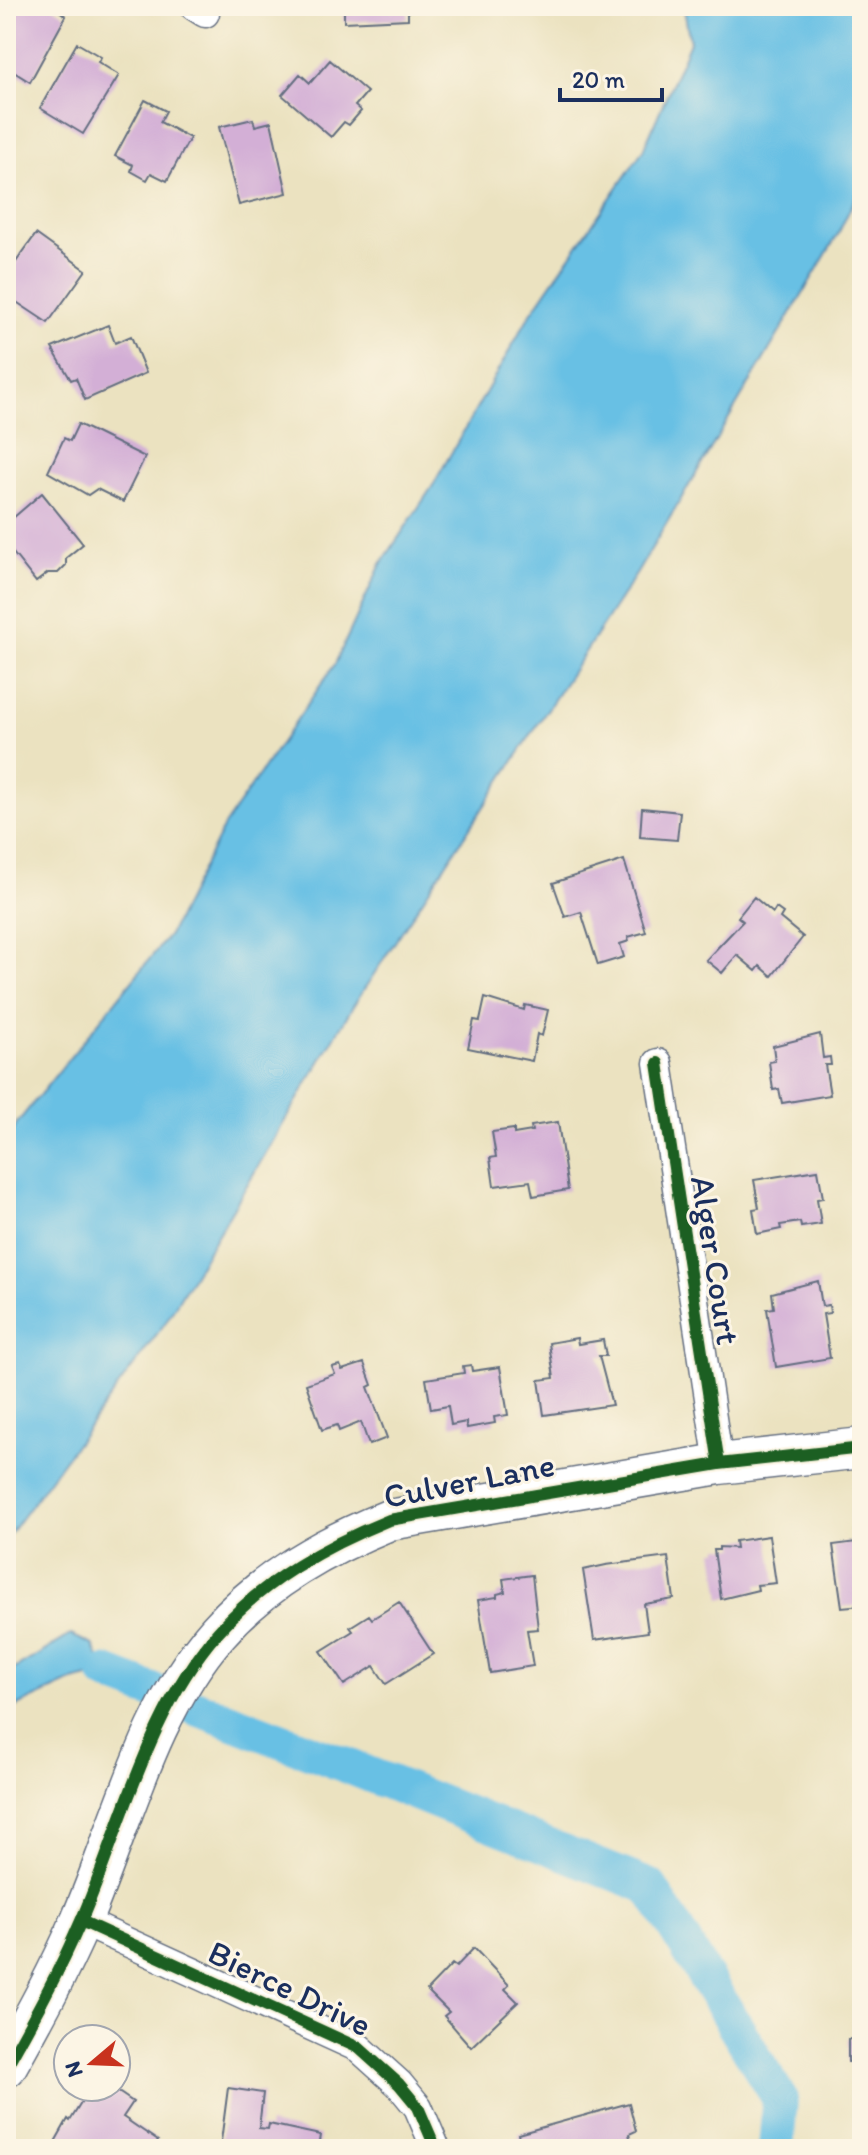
<svg xmlns="http://www.w3.org/2000/svg" width="868" height="2155" font-family="Itim,sans-serif">
<style>
.water{fill:#67c0e4;stroke:#4178a1;stroke-width:2}
.lines{fill:none;stroke-linecap:round;stroke-linejoin:round}
.canal{stroke:#67c0e4;stroke-width:36}
.building{fill:#d3afd6}
.street-casing{stroke:#646e80;stroke-width:31}
.secondary-casing{stroke:#646e80;stroke-width:43}
.street{stroke:#fff;stroke-width:28}
.secondary{stroke:#fff;stroke-width:40}
.cycleway-casing{stroke:#fcf5e5;stroke-width:17}
.cycleway{stroke:#1b5e20;stroke-width:12}
.labels{text-anchor:middle;stroke-width:6;stroke-linejoin:round;paint-order:stroke}
.street-label{font-size:34px;fill:#1b2f5e;stroke:#fcf5e5}
</style>
<rect width="100%" height="100%" fill="#fcf5e5"/>
<filter id="ink" filterUnits="userSpaceOnUse"><feTurbulence type="fractalNoise" baseFrequency=".0125" numOctaves="2"/><feDisplacementMap in="SourceGraphic" scale="16" xChannelSelector="R" yChannelSelector="G"/><feConvolveMatrix kernelMatrix="1 2 1 2 8 2 1 2 1" color-interpolation-filters="sRGB"/></filter>
<filter id="wash" filterUnits="userSpaceOnUse"><feTurbulence type="fractalNoise" baseFrequency=".006" numOctaves="4" result="noise"/><feDisplacementMap in="SourceGraphic" scale="32" xChannelSelector="R" yChannelSelector="G"/><feGaussianBlur stdDeviation="1.8" result="paint"/><feColorMatrix in="noise" values="0 0 0 0 0 0 0 0 0 0 0 0 0 0 0 0 0 1.4 0 .05"/><feComposite in="paint" operator="in"/></filter>
<g filter="url(#wash)">
<rect width="100%" height="100%" fill="#ebe2c0"/>
<path class="water" d="M689,6H862V184L838,234L637,573L353,1006L165,1323L6,1539V1146L17,1123L169,935L224,826L335,664L381,564L432,487L528,318L643,150L690,42L684,9Z
M71,1635L93,1645L106,1673L72,1681L6,1711V1674Z"/>
<g class="lines">
<path class="canal" d="M106,1673L348,1766L650,1887L780,2099L776,2149"/>
</g>
<g id="blocks">
<path class="building" d="M14,6H52L66,16L30,82L6,67V20Z
M344,6H408V19L344,22Z
M77,43L101,57L98,62L119,75L83,134L40,108Z
M330,60L367,92L355,106L361,111L349,125L344,122L331,137L282,95L300,74L310,83Z
M145,100L166,111L160,122L190,138L167,181L151,173L147,180L131,171L133,165L115,156Z
M253,119L255,126L271,122L287,193L239,205L219,127Z
M36,234L86,270L48,323L6,295V276Z
M108,325L115,343L131,336L146,373L85,400L76,378L71,380L52,348Z
M78,424L145,457L123,502L97,489L88,495L48,472L64,438L70,441Z
M42,493L83,544L66,558V565L58,573H48L36,582L6,544V524Z
M642,808L680,812L677,840L640,837Z
M624,860L646,932L628,937L629,941L620,944L624,957L598,965L581,912L565,917L553,883Z
M754,897L773,913L776,908L783,913L780,918L803,937L772,976L760,966L756,971L737,955L722,973L706,960L743,921L738,917Z
M485,998L524,1010L525,1005L548,1010L542,1036L537,1034L532,1061L468,1048L474,1020L480,1021Z
M820,1034L823,1058L830,1057L831,1065H825L830,1095L782,1103L779,1089L773,1090L769,1062L775,1061L773,1046Z
M558,1122L568,1190L533,1196L530,1181L494,1186L490,1158L496,1157L492,1132L514,1129V1134L532,1131L531,1126Z
M818,1170L823,1198L817,1199L821,1224L801,1227L800,1222L780,1225L781,1229L757,1234L753,1209L759,1208L754,1180Z
M818,1281L822,1306L829,1305L830,1313L823,1314L830,1358L776,1367L767,1309L774,1308L772,1293Z
M577,1338L578,1344L603,1340L606,1356H599L612,1405L544,1415L539,1380L554,1378L549,1343Z
M364,1363L372,1385L368,1387L387,1438L369,1445L361,1422L339,1431L337,1425L322,1430L306,1384L335,1374L332,1367L340,1365L342,1370Z
M471,1365L472,1371L500,1367L508,1415L494,1417L495,1423L467,1428L466,1422L451,1425L448,1406L431,1409L426,1379L464,1373L463,1366Z
M862,1530V1605L842,1607L833,1545L857,1542L855,1531Z
M769,1536L776,1583L757,1585L758,1590L721,1599L714,1550H719V1547L736,1548L735,1541Z
M668,1557L674,1599L644,1604L648,1632L594,1640L583,1570L606,1565Z
M532,1575L538,1629L527,1630L533,1666L490,1673L478,1600L497,1597V1594L505,1592L503,1579Z
M399,1602L433,1654L386,1684L374,1666L344,1685L321,1651L353,1631L350,1627L369,1615L372,1619Z
M474,1948L509,1985L505,1989L518,2002L471,2047L444,2016L449,2012L427,1990L452,1964L456,1967Z
M848,2039L862,2040V2062H848Z
M91,2087H111L133,2102L123,2117L158,2141L153,2149H51L68,2119L70,2121Z
M228,2088L263,2093L259,2128L268,2129L269,2124L320,2135L318,2149H220Z
M629,2103L636,2131L629,2134L633,2149H521L518,2134Z"/>
</g>
</g>
<g filter="url(#ink)">
<use href="#blocks" fill-opacity="0" stroke="#646e80" stroke-width="2"/>
<g class="lines">
<defs>
<path id="street" d="M194,6L205,13
M658,1063L719,1464
M81,1921L359,2048L399,2084L418,2107L436,2149"/>
<path id="secondary" d="M6,2067C33,2019 59,1972 81,1921C122,1826 148,1711 218,1632C264,1580 325,1546 389,1520L719,1464L862,1448"/>
</defs>
<use href="#street" class="street-casing"/>
<use href="#secondary" class="secondary-casing"/>
<use href="#street" class="street"/>
<use href="#secondary" class="secondary"/>
<defs>
<path id="cycleway" d="M658,1063L719,1464
M81,1921L359,2048L399,2084L418,2107L436,2149
M6,2067C33,2019 59,1972 81,1921C122,1826 148,1711 218,1632C264,1580 325,1546 389,1520L719,1464L862,1448"/>
</defs>
<use href="#cycleway" class="cycleway-casing"/>
<use href="#cycleway" class="cycleway"/>
</g>
</g>
<g class="labels">
<g class="street-label">
<text transform="translate(716 1260) rotate(81)" y="12">Alger Court</text>
<text transform="translate(469 1480) rotate(-11)" y="12">Culver Lane</text>
<text transform="translate(290 1988) rotate(26)" y="12">Bierce Drive</text>
</g>
</g>
<rect width="868" height="2155" fill="none" stroke="#fcf5e5" stroke-width="32"/>
<g transform="translate(92 2063) rotate(251)"><circle r="38" fill="#fcf5e5" stroke="#a2a6af" stroke-width="2"/>
<path d="M0-6L14 30L0 20L-14 30Z" fill="#c8321e"/>
<text y="-12" font-size="22" font-weight="bold" text-anchor="middle" fill="#1b2f5e">N</text>
</g>
<path d="M560 88v12h102v-12" fill="none" stroke="#1b2f5e" stroke-width="4"/>
<text x="572" y="88" font-size="24" fill="#1b2f5e" stroke="#fcf5e5" stroke-width="6" paint-order="stroke">20 m</text>
</svg>
